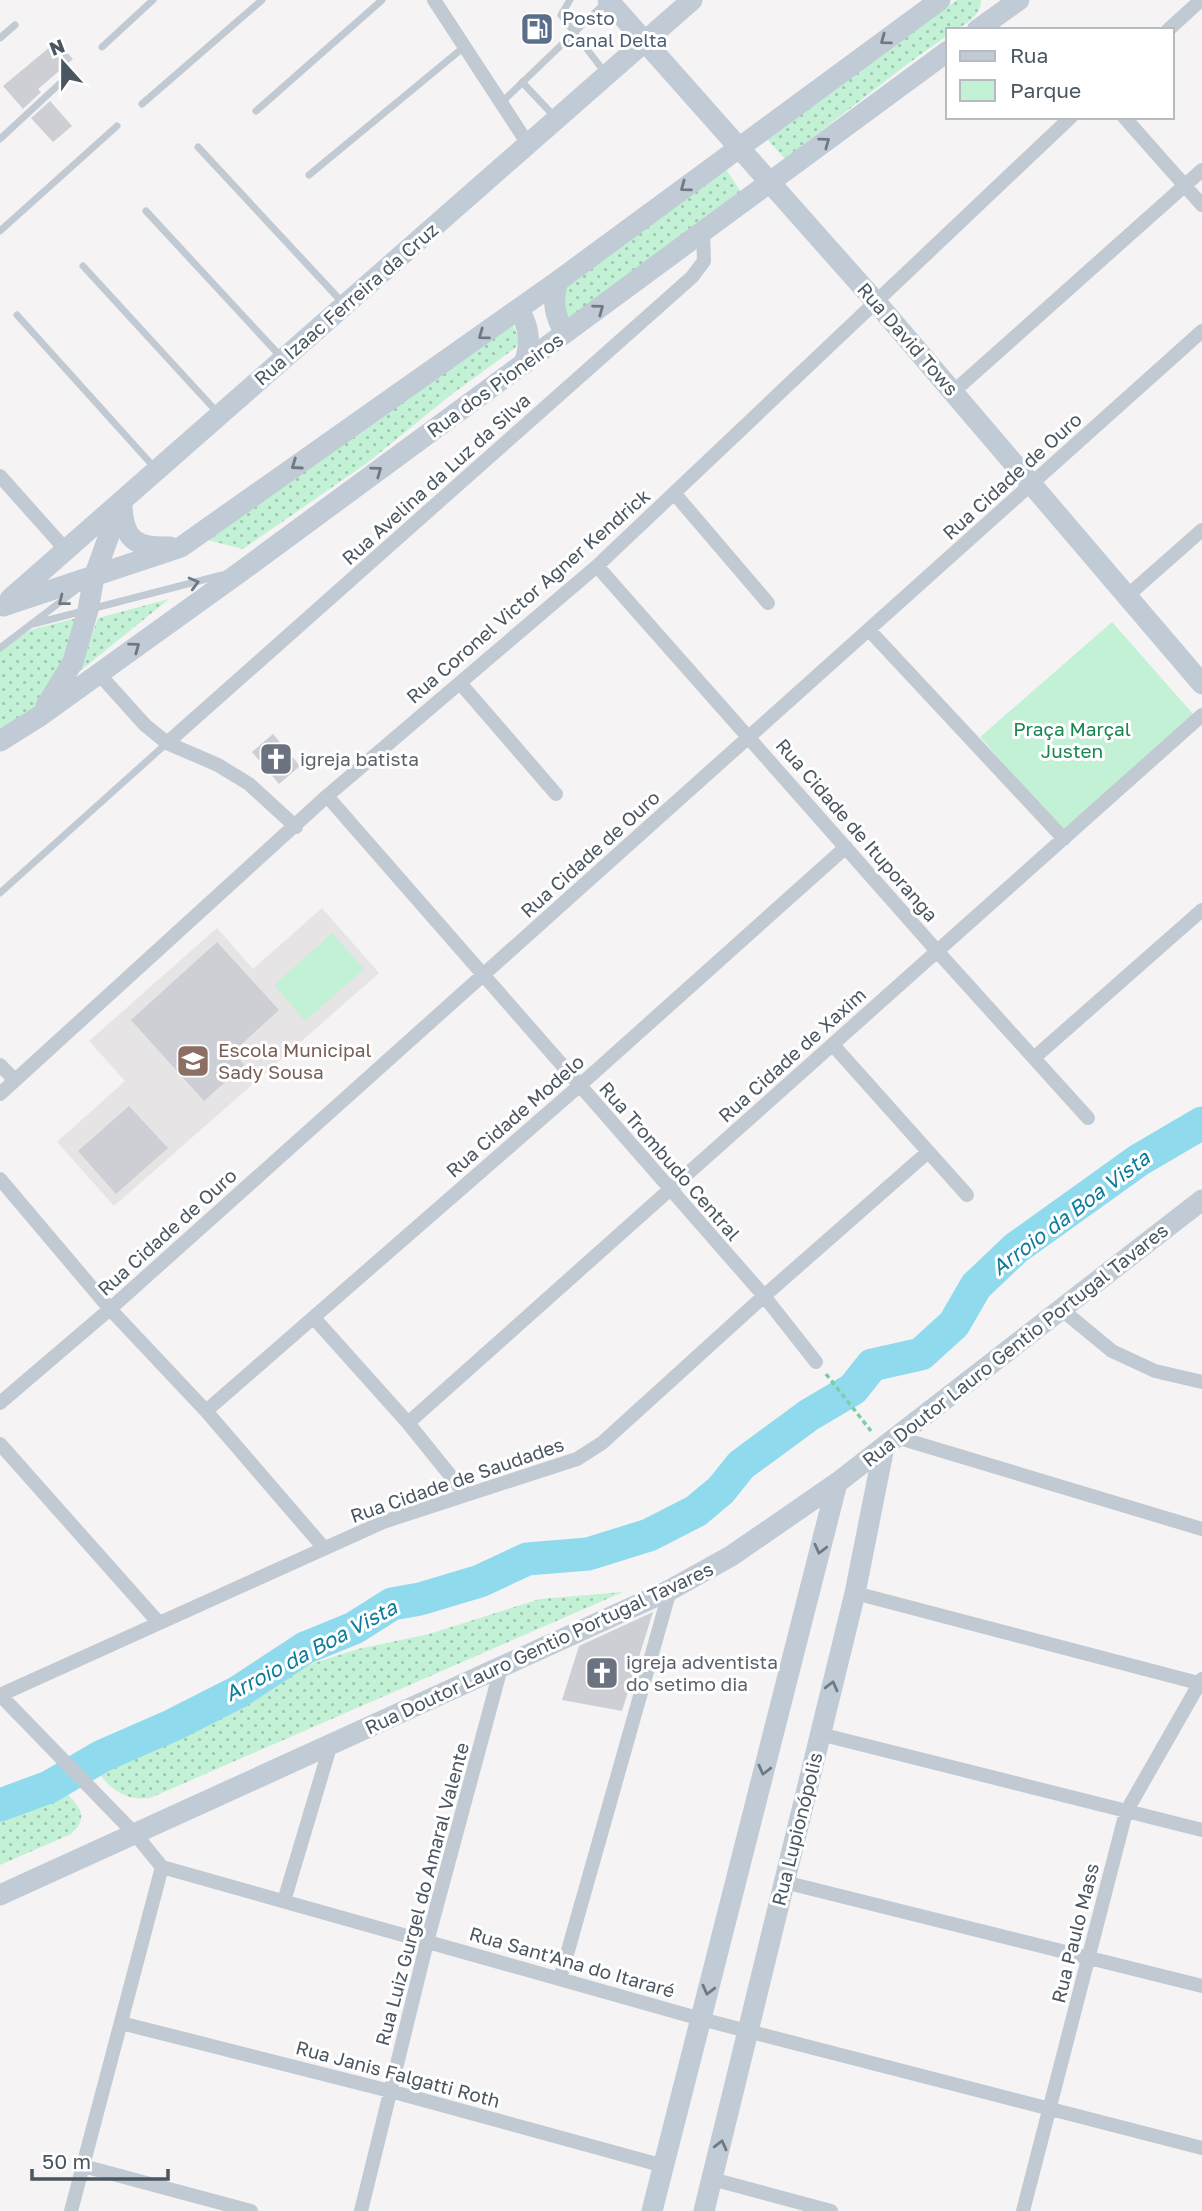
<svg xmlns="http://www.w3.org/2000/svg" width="1202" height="2211" font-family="'Golos Text',sans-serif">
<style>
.education{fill:#e6e4e5}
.grass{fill:url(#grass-dots)}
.park{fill:#c3f1d5}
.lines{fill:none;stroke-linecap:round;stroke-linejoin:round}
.river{stroke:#90daee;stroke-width:33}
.building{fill:#cdcfd5}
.path{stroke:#7ad0a6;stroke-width:3.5;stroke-dasharray:5 3.5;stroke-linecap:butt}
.lane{stroke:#c1cad2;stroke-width:7}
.street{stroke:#c1cad2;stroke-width:14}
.secondary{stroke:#c1cbd6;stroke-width:21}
.oneway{stroke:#6e7984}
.oneway2{stroke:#6e7983}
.labels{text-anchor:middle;stroke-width:6;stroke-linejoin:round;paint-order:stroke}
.service-label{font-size:19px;fill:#4e5e75;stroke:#fff;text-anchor:start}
.street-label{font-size:19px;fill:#4a5661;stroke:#fff}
.park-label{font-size:19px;fill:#17864f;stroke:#fff}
.worship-label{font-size:19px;fill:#5b616d;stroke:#fff;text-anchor:start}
.education-label{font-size:19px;fill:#785e54;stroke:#fff;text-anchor:start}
.water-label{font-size:21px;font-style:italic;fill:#0c7c9b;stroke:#fff}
</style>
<defs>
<pattern id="grass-dots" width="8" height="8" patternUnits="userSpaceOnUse" patternTransform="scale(1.75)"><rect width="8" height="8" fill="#c3f1d5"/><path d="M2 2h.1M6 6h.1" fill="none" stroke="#a0c6b0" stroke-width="1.8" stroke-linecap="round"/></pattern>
</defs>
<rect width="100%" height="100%" fill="#f5f3f3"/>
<path class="education" d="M322,908L379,973L114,1206L57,1142L125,1081L89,1041L217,928L253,969Z"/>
<path class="grass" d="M957,0H981C982,15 962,30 948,30V35L906,65L785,159L765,137Z
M723,165L743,195L568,319L563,312V285Z
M510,318L520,340L515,348L452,394L367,463L243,549L204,539Z
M169,599L80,671L98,618Z
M81,617L67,665L37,715L0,737V651L30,630Z
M623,1592L150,1798C126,1801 109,1790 96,1768L118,1764L171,1742L311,1664L358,1649L429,1634L540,1599Z
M59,1786C75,1803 93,1814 71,1834L0,1865V1816L31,1803Z"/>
<path class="park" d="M1112,622L1193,714L1063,832L980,737Z
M332,933L364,969L305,1021L274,985Z"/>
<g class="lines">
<path class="river" d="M0,1805L49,1787L102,1756L173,1725L238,1692L305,1648L354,1628L392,1604L420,1599L480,1581L527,1559L588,1554L649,1535L696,1511L721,1490L741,1465L809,1415L853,1389L872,1365L921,1354L954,1324L976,1286L1016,1248L1139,1160L1202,1123"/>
</g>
<path class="building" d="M57,41L73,59L38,89L41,92L23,109L3,86Z
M50,101L72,126L53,142L31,118Z
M273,734L300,766L279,784L252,752Z
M217,942L279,1010L233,1052L244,1065L204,1101L131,1020Z
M129,1106L168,1148L116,1194L78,1151Z
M653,1612L622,1711L562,1700L579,1646Z"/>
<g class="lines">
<path class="path" d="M826,1374L871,1431"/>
<path class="lane" d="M570,0L561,15L606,74
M0,38L15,25
M102,47L153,0
M522,82L554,116
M501,103L606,2
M142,104L262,0
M256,111L382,0
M0,139L68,76
M198,147L342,302
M309,175L464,47
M146,211L282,358
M0,231L117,126
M83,266L217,412
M17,315L154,467
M33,624L222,575
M0,648L76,590
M0,893L167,743"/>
<path class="street" d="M434,0L528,144
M1168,30L1201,0
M1124,117L1202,205
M953,392L1202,170
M0,476L66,550
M674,493L768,603
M597,566L937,951L1088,1118
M1126,597L1202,530
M869,630L1064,839
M99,674L145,725L167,743L218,765L249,784L296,827
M460,683L556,794
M167,743L692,277L704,261L703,231
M327,796L764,1296L816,1362
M833,1045L967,1195
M1035,1057L1202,910
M0,1065L15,1080
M0,1094L327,796L597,566L1071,117
M0,1179L110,1309L206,1411L324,1548
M1061,1309L1112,1351L1155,1371L1202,1382
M314,1318L408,1423L466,1495
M0,1403L110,1309L1202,331
M206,1411L579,1086L846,847
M408,1423L1202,715
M896,1437L1202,1529
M0,1444L159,1623
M855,1593L1202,1684
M0,1695L135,1834L162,1867L701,2019L1202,2148
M0,1695L383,1522L577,1459L602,1443L764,1296L928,1152
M820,1734L1202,1830
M784,1882L1202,1986
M284,1901L330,1747
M560,1979L670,1590
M121,2023L390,2091L664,2166
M83,2166L251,2211
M712,2179L831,2211
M71,2211L162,1867
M361,2211L427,1942L501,1668
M1023,2211L1126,1812L1202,1679"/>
<path class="secondary" d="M608,0L876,302L1202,684
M977,30L1019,0
M558,281C552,301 554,315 565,333
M519,310C530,328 531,343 524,364
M122,505C123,540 136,548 170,547
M10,599L692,0
M3,606L181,547L558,281L940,0
M46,706L73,662L88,610L94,577L120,505
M0,741L40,716L243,570L948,51
M0,1895L670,1590L731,1556L837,1483L1202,1200
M652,2211L837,1483
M704,2211L855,1593L884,1447"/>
</g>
<defs><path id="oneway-chevron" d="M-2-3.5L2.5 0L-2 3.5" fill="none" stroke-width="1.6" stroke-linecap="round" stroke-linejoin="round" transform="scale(1.75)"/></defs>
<g class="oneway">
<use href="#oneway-chevron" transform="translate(885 40) rotate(144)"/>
<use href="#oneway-chevron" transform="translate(825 142) rotate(-36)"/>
<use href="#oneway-chevron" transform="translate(685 187) rotate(143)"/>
<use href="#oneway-chevron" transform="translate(599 309) rotate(-36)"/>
<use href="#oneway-chevron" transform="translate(483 335) rotate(144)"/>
<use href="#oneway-chevron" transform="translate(296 465) rotate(145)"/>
<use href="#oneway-chevron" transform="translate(377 471) rotate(-36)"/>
<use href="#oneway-chevron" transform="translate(135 647) rotate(-36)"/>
<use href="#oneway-chevron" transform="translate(820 1549) rotate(104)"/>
<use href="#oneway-chevron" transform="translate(832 1686) rotate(-76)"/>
<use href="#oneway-chevron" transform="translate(764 1770) rotate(104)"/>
<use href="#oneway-chevron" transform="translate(708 1990) rotate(104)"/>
<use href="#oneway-chevron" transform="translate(721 2145) rotate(-76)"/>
</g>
<g class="oneway2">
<use href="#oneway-chevron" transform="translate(194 583) rotate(-15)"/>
<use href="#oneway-chevron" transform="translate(63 601) rotate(142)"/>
</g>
<defs>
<symbol id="fuel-square" viewBox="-11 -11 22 22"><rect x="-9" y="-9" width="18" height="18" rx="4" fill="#5c6f8a" stroke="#fff"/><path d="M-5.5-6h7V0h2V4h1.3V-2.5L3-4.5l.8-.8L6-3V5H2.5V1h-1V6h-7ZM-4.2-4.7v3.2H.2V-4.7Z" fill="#fff"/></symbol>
<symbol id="church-square" viewBox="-11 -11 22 22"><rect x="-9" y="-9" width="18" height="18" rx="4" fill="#6b7280" stroke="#fff"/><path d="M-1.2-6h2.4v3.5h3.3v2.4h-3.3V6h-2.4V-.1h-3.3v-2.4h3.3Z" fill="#fff"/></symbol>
<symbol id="school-square" viewBox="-11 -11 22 22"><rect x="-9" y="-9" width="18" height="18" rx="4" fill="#8d6e63" stroke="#fff"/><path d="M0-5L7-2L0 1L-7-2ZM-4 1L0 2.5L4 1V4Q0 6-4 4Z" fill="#fff"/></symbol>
</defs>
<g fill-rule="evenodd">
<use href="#fuel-square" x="518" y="10" width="38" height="38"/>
<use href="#church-square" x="257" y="740" width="38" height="38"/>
<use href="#school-square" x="174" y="1042" width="38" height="38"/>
<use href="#church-square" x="583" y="1654" width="38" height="38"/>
</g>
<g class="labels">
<g class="service-label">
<text x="562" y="25">Posto<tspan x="562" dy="22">Canal Delta</tspan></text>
</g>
<g class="street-label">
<text transform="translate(346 304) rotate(-41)" y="7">Rua Izaac Ferreira da Cruz</text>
<text transform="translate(908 339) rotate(49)" y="7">Rua David Tows</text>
<text transform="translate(495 385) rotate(-36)" y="7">Rua dos Pioneiros</text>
<text transform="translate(1012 476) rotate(-42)" y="7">Rua Cidade de Ouro</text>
<text transform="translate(436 479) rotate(-42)" y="7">Rua Avelina da Luz da Silva</text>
<text transform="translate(528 596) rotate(-41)" y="7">Rua Coronel Victor Agner Kendrick</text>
<text transform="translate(857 830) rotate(49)" y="7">Rua Cidade de Ituporanga</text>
<text transform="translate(590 854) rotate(-42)" y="7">Rua Cidade de Ouro</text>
<text transform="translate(792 1055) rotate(-42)" y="7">Rua Cidade de Xaxim</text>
<text transform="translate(515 1116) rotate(-41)" y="7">Rua Cidade Modelo</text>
<text transform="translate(670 1161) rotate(49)" y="7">Rua Trombudo Central</text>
<text transform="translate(167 1232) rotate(-42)" y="7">Rua Cidade de Ouro</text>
<text transform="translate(1015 1345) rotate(-38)" y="7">Rua Doutor Lauro Gentio Portugal Tavares</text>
<text transform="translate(457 1480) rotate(-19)" y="7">Rua Cidade de Saudades</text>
<text transform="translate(539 1648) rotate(-25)" y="7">Rua Doutor Lauro Gentio Portugal Tavares</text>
<text transform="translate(797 1829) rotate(-76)" y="7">Rua Lupionópolis</text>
<text transform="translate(422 1894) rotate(-75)" y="7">Rua Luiz Gurgel do Amaral Valente</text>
<text transform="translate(1075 1933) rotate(-76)" y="7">Rua Paulo Mass</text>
<text transform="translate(572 1962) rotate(16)" y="7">Rua Sant'Ana do Itararé</text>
<text transform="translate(398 2074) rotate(15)" y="7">Rua Janis Falgatti Roth</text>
</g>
<g class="park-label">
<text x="1072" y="736">Praça Marçal<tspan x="1072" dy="22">Justen</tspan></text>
</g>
<g class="worship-label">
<text x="300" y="766">igreja batista</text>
<text x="626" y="1669">igreja adventista<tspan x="626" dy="22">do setimo dia</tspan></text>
</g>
<g class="education-label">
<text x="218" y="1057">Escola Municipal<tspan x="218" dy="22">Sady Sousa</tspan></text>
</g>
<g class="water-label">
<text transform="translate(1071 1213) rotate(-37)" y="7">Arroio da Boa Vista</text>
<text transform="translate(311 1651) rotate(-28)" y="7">Arroio da Boa Vista</text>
</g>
</g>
<rect x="946" y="28" width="228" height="91" fill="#ffffff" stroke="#b7bbc0" stroke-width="2"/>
<rect x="960" y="51" width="35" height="10" fill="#c1cbd6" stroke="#b7bbc0" stroke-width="2"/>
<text x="1010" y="63" font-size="21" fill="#4a5661">Rua</text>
<rect x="960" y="80" width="35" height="21" fill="#c3f1d5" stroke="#b7bbc0" stroke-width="2"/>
<text x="1010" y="98" font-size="21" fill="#4a5661">Parque</text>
<g transform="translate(63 63) rotate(339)" stroke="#ffffff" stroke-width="5" paint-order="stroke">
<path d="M0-5L12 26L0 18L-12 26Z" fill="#4a5661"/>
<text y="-10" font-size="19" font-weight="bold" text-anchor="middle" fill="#4a5661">N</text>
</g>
<path d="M32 2169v10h136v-10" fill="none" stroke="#4a5661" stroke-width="3.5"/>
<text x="42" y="2169" font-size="21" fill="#4a5661" stroke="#ffffff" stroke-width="5" paint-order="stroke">50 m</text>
</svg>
